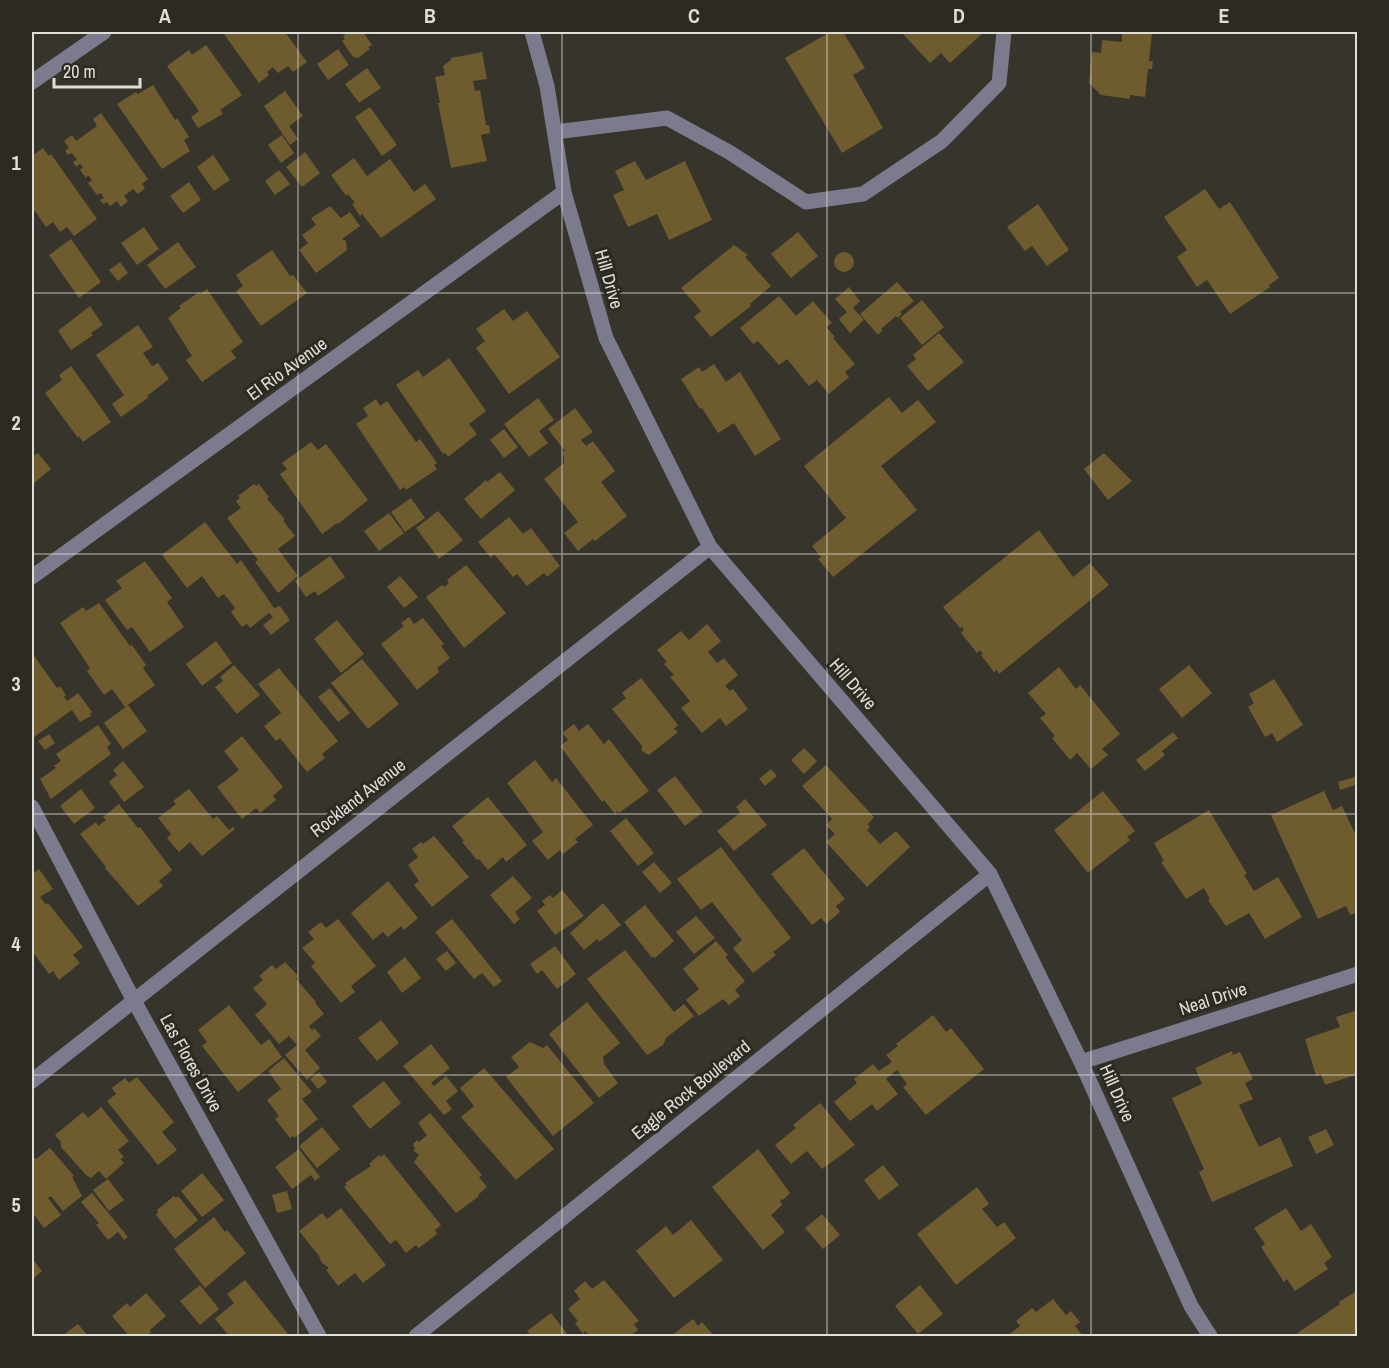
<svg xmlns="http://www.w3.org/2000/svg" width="1389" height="1368" font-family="'Archivo Narrow',sans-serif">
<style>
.building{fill:#6e5c2f}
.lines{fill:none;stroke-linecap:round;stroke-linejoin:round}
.minor{stroke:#7c7a8d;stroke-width:15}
.grid{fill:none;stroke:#e0ded9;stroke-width:1.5;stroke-opacity:0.55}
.labels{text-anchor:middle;stroke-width:6;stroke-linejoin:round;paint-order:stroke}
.street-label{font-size:18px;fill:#e0ded9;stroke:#2d2a23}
.neatline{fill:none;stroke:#e0ded9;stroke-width:2}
.grid-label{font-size:20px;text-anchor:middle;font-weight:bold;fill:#e0ded9}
</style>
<rect width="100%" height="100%" fill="#37342c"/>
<path class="building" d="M228,32H285L307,62L293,72L288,66L278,73L273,67L267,72L269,75L259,83L224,34Z
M349,32H363L372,45L368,47L370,49L358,58L353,57L342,41L345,39L343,36Z
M830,32H843L865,68L853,75L883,128L842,153L785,58Z
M901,32H984L950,63L941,53L930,63Z
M1122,32L1152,33L1149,61H1153L1152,69H1148L1145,97L1130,95V99L1101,95L1089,83L1092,52L1101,53L1102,40L1122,42Z
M206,45L242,95L220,110L223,114L198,128L191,117L199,111L167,66L189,50L192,55Z
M338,49L349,65L328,80L317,64Z
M482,52L487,79L473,81L475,91L480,90L486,125H489L490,133L481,135L487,161L451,168L438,103H440L435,77L445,75L443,66L451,60V58Z
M367,68L381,88L359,103L345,84Z
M153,85L175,120L177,118L189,137L184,140L190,151L162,169L117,104L136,92L138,94Z
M285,91L303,116L289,126L298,139L290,145L264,106Z
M370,107L397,145L382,156L355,117Z
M101,113L148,179L142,184L145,188L138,194L133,189L124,196L128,201L121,207L117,201L110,206L107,202L103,204L100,200L104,198L101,193L97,195L88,183L92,180L88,175L86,178L80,170L83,167L80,164L76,167L73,162L77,160L72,153L68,155L65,151L69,148L64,141L72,135L76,141L97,126L93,119Z
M282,135L294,153L281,163L268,145Z
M43,148L49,156L51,154L97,219L74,236L67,227L60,232L53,222L46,227L35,211L32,213V156Z
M305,152L320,173L302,187L286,167Z
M213,155L230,180L214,191L197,167Z
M354,158L367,176L390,159L414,192L425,184L436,199L381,238L362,214L360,216L352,204L355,203L348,194L346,196L331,175Z
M635,161L646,180L685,161L712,220L669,240L657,214L628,227L613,195L624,190L615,171Z
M279,170L290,184L275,195L265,181Z
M189,182L201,200L183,213L170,196Z
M1205,189L1219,209L1230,202L1279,278L1269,285L1270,287L1230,314L1207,280L1197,287L1177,257L1187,250L1164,217Z
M1038,204L1069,250L1047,266L1032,246L1025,251L1007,227Z
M330,206L341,218L350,212L360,226L342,239L346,241L347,250L316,273L299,250L308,243L302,235L316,225L311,218Z
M144,227L159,249L137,265L121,243Z
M798,232L818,256L791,278L771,254Z
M71,239L101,282L79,298L49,255Z
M178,242L196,267L165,289L147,265Z
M734,245L748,255L745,257L771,286L750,304L751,306L711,337L694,317L701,311L681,288Z
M272,250L290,276L293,275L307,293L261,326L236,291L243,286L236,275Z
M834 262a10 10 0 1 1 20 0a10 10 0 1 1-20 0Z
M120,262L128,273L118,281L109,270Z
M897,282L914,301L900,312L902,314L898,318L896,316L881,329L882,331L878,335L860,314Z
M849,287L860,301L853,308L864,320L850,333L839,319L847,312L835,299Z
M207,289L243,342L231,351L236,358L202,382L186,360L192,356L168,318L181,308L179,306L199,292L200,294Z
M779,296L796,316L813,301L832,323L826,327L835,337L833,338L855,364L845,372L849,377L829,394L817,380L809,386L787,359L779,365L758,341L753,344L740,328Z
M922,300L944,327L922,345L900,318Z
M90,306L103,325L91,333L93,335L71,350L58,331Z
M504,309L513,321L527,311L560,357L509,394L476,348L485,341L476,329Z
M138,325L153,347L143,353L152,366L158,363L169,379L147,396L149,397L121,417L112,404L124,395L96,355Z
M939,333L964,362L928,391L907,366L916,359L913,355Z
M449,358L486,411L469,424L477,434L448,457L445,453L443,454L396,385L418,370L423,377Z
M714,364L726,382L740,372L781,439L755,456L734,423L718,433L702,408L700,409L681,379L699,367L702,372Z
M71,366L111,422L83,442L79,436L78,438L45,393L62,380L59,375Z
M889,397L902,413L918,400L936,422L881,466L917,510L833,577L818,559L821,557L812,546L846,518L804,466Z
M538,398L554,420L539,431L548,443L529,457L504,424Z
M376,399L380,406L387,401L416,442L420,439L437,463L434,465L437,469L406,490L404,487L400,490L356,424L368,416L363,408Z
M575,408L593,432L581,440L586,446L593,441L615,471L601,482L627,516L595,541L593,539L578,551L564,533L578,522L544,479L564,463L563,451H565L548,429Z
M504,429L518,447L504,458L490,440Z
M311,442L318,450L326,444L368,500L338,524L337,523L322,534L280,474L287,469L282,463Z
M38,453L51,469L34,483H32V454L33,456Z
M1104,453L1132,481L1108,500L1084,469Z
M500,472L515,490L481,519L464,499L486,480L487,482Z
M254,484L256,486L259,484L269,497L267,499L284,518V522L295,536L278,549L298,576L278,593L255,562L258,560L227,518L241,508L236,501L240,498L238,496Z
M411,498L425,518L405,532L391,512Z
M438,511L463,540L439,559L416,528Z
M389,513L404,533L379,551L364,531Z
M509,517L523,534L531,528L560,566L547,577L544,573L527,586L517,574L513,577L494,554L491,558L478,542Z
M205,522L237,564L241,560L274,608L280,606L290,620L271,635L263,625L273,617L269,613L250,628L247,624L242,627L231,612L235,608L224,594L218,598L202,576L187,588L162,555Z
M1039,530L1073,577L1090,563L1109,585L999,674L997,670L994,672L981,655L983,654L980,650L977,653L961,633L964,630L962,627L960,628L943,607Z
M330,556L345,577L318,596L315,591L306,597L295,581Z
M145,561L172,598L167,602L184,627L150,652L132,627L127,630L105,600L122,588L116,581Z
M466,565L506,613L464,648L426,597L442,585L444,587L449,583L447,580Z
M400,576L418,597L404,608L387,587Z
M99,603L130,646L132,645L146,665L143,668L155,685L125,707L112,689L104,695L87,671L90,668L60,623L83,607L86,611Z
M409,617L414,624L423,618L444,644L441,646L450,658L437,668L439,672L417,690L381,644L404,626L401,623Z
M337,620L364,654L341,673L314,639Z
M707,624L721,641L708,652L717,663L724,658L738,675L725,686L730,691L733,689L748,709L726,726L720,718L702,733L681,708L690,701L670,677L674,675L664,664L667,662L657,650L681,631L689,640Z
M216,641L232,663L202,686L186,664Z
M32,653L57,688L60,686L66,695L64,697L67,701L78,693L92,712L90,714L91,716L80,722L72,710L34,737L32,733Z
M362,659L399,704L368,729L331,683Z
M234,665L260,695L237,714L215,687L223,681L220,677Z
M1189,665L1212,693L1182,718L1159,689Z
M1059,667L1076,689L1080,685L1120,734L1102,749L1108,755L1091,769L1077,753L1070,760L1052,738L1055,736L1040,718L1046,714L1028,693Z
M279,668L338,741L322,754L325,758L307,772L280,738L276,741L264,726L281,713L258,684Z
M641,678L678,725L674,729L678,732L649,755L642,751V746L612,709L626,698L622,693Z
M1274,679L1303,725L1277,742L1272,733L1265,737L1248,707L1254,703L1249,694Z
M330,688L350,713L338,722L318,697Z
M128,705L147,731L123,749L104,723Z
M574,724L579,731L588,724L604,744L609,739L649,791L619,813L617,811L615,814L604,800L602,802L560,746L568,740L562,733Z
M98,725L111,744L107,747L111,754L51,799L40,779L56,768L54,766L61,761L56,754Z
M1173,732L1178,738L1162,751L1165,755L1145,771L1136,760Z
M49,734L55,743L45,750L38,741Z
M242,736L283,787L273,796L276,800L260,813L256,808L242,819L217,787L239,770L224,751Z
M804,748L817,761L804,774L791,760Z
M535,760L552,782L556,778L593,825L575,839L578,842L563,854L560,850L548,860L532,841L543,832L507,783Z
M123,761L144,787L124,802L109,782L117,775L113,770Z
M826,765L874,817L868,824L870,827L867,830L880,844L896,831L910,847L867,887L826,842L835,834L826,825L832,819L802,786Z
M771,769L777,776L765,786L759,779Z
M675,776L703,812L685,826L657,790Z
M1358,776V784L1340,790L1338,782Z
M81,789L95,808L74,824L60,806Z
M189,789L213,819L217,816L229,830L233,827L235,829L202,856L190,842L179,852L167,838L171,834L158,818L176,804L173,801Z
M1103,791L1135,831L1127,837L1130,840L1088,873L1054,830Z
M1324,791L1333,810L1342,806L1358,840V912L1350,915L1346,906L1318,919L1271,815Z
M488,797L527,845L506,862L503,857L488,870L479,859L477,860L462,842L464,841L452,826Z
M745,799L767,825L734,851L717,831L740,813L736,807Z
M119,804L138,828L140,827L172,870L159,881L163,886L138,906L105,868L106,867L80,834L96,822L98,826L106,820L103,817Z
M1209,810L1247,874L1244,875L1254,891L1278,877L1302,917L1265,939L1249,913L1226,926L1208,900L1210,899L1204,888L1186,899L1161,862L1164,861L1154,843Z
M626,818L654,853L638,866L610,831Z
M434,836L469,877L432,907L414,885L419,881L408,865L418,857L412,849L421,842L423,844Z
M721,847L791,938L773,952L776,955L753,973L733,948L742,940L712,902L701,910L677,879Z
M804,848L845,899L836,906L840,912L826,924L821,918L812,925L771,874Z
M654,862L672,883L660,893L642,872Z
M39,869L53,889L40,897L46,905L48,903L83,947L73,955L80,963L59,980L53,971L49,974L32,951V874Z
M513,876L532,898L515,912L520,919L514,924L490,895Z
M388,881L418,918L404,930L401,926L388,937L383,932L373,940L351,913Z
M562,890L584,916L555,935L537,911L545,905L542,901L550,895L553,898Z
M603,903L621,925L599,942L597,939L584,950L570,933Z
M645,905L674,941L655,958L654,956L652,958L624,922Z
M696,916L715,938L694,954L676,932Z
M338,919L376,966L351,986L355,992L341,1003L311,966L315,963L302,948L314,939L308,932L321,922L326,928Z
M452,919L502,981L494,987L482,973L474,979L435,932Z
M716,941L728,955L725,957L745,981L735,990L740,996L729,1005L723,999L699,1016L686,1000L699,989L683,969Z
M555,946L576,974L557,989L542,970L537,974L530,964Z
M625,950L674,1012L684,1004L694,1016L666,1038L663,1045L647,1055L587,979Z
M447,951L456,963L446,971L436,959Z
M405,957L421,978L402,993L387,972Z
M285,962L298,976L296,979L316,1002L315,1003L324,1014L309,1026L312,1030L314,1028L321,1036L305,1050L320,1068L307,1080L285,1055L297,1045L289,1036L279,1044L255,1015L267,1004L253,988L263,980L259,976L272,965L276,969Z
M587,1002L620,1043L603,1057L604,1064L618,1083L599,1098L549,1034Z
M229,1005L261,1045L269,1039L282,1057L238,1092L202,1046L207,1042L198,1030Z
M1358,1010V1074L1325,1085L1321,1074L1316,1076L1305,1039L1340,1027L1336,1017Z
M933,1015L946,1032L951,1028L984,1069L926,1115L903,1087L907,1084L897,1070L886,1079L898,1094L877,1111L872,1104L850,1121L834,1102L857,1083L854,1079L873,1064L879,1071L892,1062L886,1055L898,1046L896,1044Z
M381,1020L399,1043L377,1061L358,1038Z
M530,1042L543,1048L547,1045L594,1103L553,1136L506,1077L519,1067L511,1057Z
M431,1044L450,1068L431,1083L434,1086L446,1076L458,1091L446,1101L452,1109L444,1115L403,1066Z
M1232,1051L1233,1055L1240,1052L1253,1079L1245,1083L1253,1099L1239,1105L1259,1147L1280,1137L1293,1166L1212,1202L1199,1172L1204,1169L1172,1098L1202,1084L1195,1068Z
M284,1058L312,1092L302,1099L318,1119L294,1138L293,1136L290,1138L275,1119L279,1116L267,1100L281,1089L268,1071Z
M484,1068L554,1149L516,1180L461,1117L474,1106L460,1088Z
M319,1072L327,1082L318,1089L310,1079Z
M137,1077L174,1122L162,1132L177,1150L158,1165L107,1101L116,1094L112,1088L125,1078L129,1083Z
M384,1081L401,1103L370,1129L352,1106Z
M820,1103L855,1145L822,1169L807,1151L791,1164L775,1145L796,1128L793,1125Z
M101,1107L129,1141L118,1150L124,1157L120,1159L124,1163L106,1179L99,1171L91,1178L86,1175L61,1147V1142L55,1135L83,1112L88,1118Z
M430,1113L482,1175L479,1177L487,1187L479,1194L478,1197L456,1213L414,1162L419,1155L421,1157L413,1150L415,1149L413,1144L417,1140L419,1142L427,1135L418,1123Z
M322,1127L340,1149L317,1168L299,1146Z
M1326,1129L1334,1145L1316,1154L1308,1137Z
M50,1148L74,1176L72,1177L82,1196L63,1211L51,1196L48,1198L61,1215L44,1228L32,1212V1160L34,1158L36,1159Z
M299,1149L320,1177L315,1181L311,1175L292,1189L275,1167Z
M758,1149L790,1193L783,1200L782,1199L780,1201L782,1205L771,1215L785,1232L763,1250L712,1187Z
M384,1154L441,1225L435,1230L437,1234L419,1248L416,1245L406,1253L396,1240L390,1244L344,1187L347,1185L345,1183L371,1166L369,1164L379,1155L381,1157Z
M883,1165L899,1185L879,1200L864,1180Z
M202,1173L224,1200L202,1217L181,1191Z
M108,1179L124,1200L109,1211L93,1190Z
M977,1187L989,1204L982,1209L997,1227L1004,1222L1016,1238L956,1285L917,1234Z
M287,1191L292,1209L277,1213L272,1195Z
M92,1193L128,1237L124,1240L118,1232L108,1240L96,1225L99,1223L81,1202Z
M174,1196L176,1198L178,1196L198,1220L175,1239L156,1215L158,1212L157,1210Z
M341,1208L386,1265L363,1283L355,1273L338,1286L326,1270L329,1268L322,1263L319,1256L299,1231L322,1213L327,1219Z
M1286,1208L1301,1231L1311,1224L1332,1257L1324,1263L1328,1269L1295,1291L1287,1279L1284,1282L1261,1247L1265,1244L1254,1228Z
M822,1214L840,1235L823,1249L805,1228Z
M214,1217L225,1232L227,1230L246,1253L205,1288L174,1249Z
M691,1220L723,1260L674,1298L636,1251L666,1226L673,1235Z
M32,1258L42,1271L32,1280Z
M245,1280L288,1334L289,1336H229L215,1319L234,1303L227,1294Z
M604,1280L639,1321L634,1324L638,1330L630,1336H590L585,1331L583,1334L575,1323L578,1321L568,1309L580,1299L574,1291L585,1281L592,1289Z
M200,1285L219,1309L200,1325L180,1301Z
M920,1285L943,1314L918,1334L895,1306Z
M1358,1290V1336H1295L1299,1332L1340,1304L1339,1302Z
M146,1293L166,1316L150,1330L151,1332L149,1334L151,1336H129L112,1316L127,1303L130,1307Z
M1053,1299L1066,1315L1071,1311L1080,1322L1075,1326L1083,1336H1007L1020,1326L1016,1321L1032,1308L1036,1312Z
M551,1313L569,1336H531L527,1331Z
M693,1319L698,1326L702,1322L714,1336H671Z
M78,1324L88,1336H62Z"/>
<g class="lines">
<path class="minor" d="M532,32L547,86L564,192L606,338L710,547L990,874L1081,1062L1191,1306L1210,1336
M32,82L104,32
M555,132L667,118L729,152L806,202L863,194L942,141L999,83L1004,32
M32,577L564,192
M32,807L133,999L319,1336
M1081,1062L1358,974
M32,1081L710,547
M416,1336L990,874"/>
</g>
<path class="grid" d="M298,32V1336M562,32V1336M827,32V1336M1091,32V1336M32,293H1358M32,554H1358M32,814H1358M32,1075H1358"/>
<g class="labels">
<g class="street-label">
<text transform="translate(609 279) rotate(74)" y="6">Hill Drive</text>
<text transform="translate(287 369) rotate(-36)" y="6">El Rio Avenue</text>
<text transform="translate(853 684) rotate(49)" y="6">Hill Drive</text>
<text transform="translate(358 798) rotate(-38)" y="6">Rockland Avenue</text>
<text transform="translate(1213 999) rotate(-18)" y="6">Neal Drive</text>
<text transform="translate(191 1063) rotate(61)" y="6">Las Flores Drive</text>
<text transform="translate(691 1090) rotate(-39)" y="6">Eagle Rock Boulevard</text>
<text transform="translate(1117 1093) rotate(66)" y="6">Hill Drive</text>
</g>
</g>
<rect width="1389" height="1368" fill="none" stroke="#2d2a23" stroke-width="66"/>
<path d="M54 78v9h86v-9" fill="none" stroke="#e0ded9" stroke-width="3"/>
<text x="63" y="78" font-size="18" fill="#e0ded9" stroke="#2d2a23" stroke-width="4.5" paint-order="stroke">20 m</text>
<rect x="33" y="33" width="1323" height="1302" class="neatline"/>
<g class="grid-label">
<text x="165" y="23">A</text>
<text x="430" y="23">B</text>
<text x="694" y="23">C</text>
<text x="959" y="23">D</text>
<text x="1224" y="23">E</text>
<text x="16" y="170">1</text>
<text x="16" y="430">2</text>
<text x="16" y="691">3</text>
<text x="16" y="951">4</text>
<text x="16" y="1212">5</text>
</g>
</svg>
